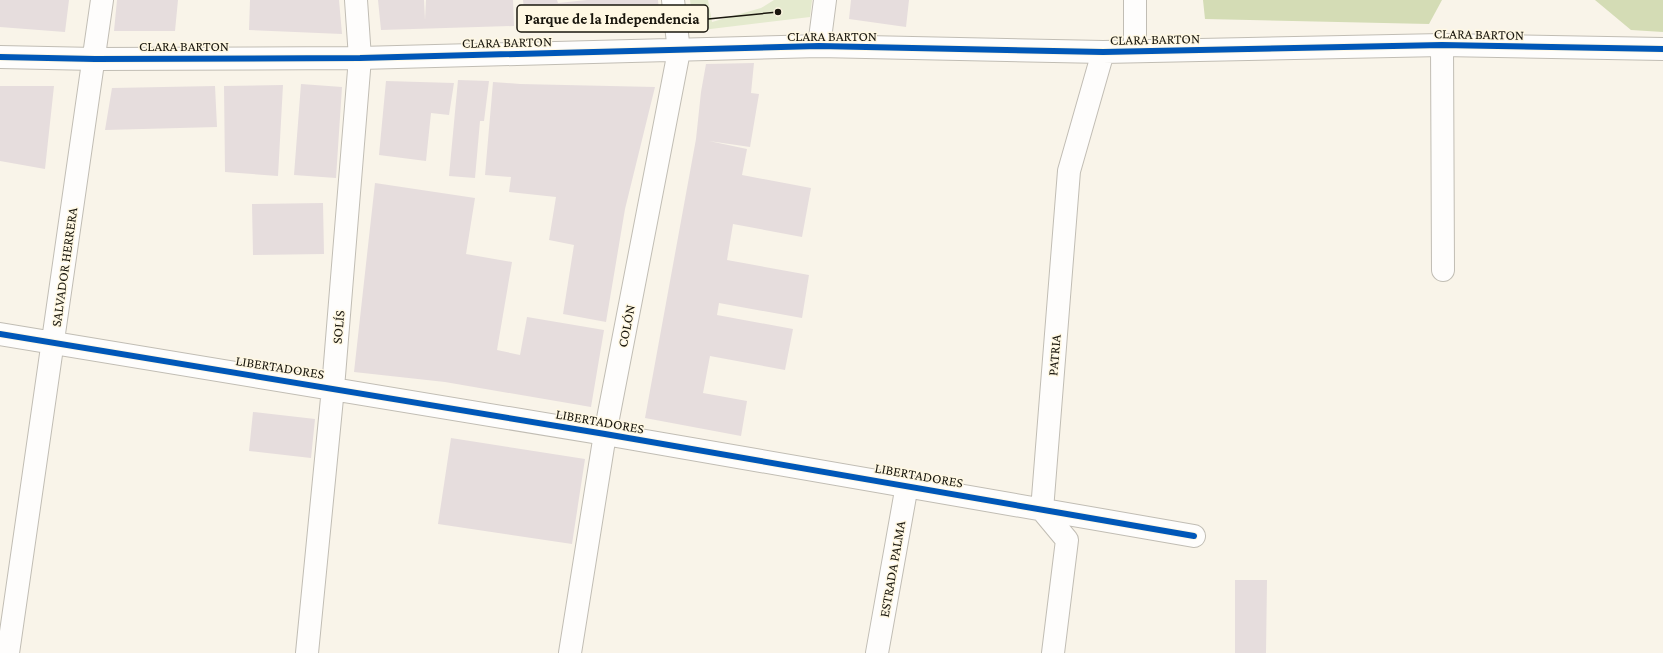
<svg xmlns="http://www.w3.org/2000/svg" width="1663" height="653" font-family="'Crimson Pro',serif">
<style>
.green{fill:#e4eace}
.forest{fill:#d4dcb5}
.building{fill:#e6dddd}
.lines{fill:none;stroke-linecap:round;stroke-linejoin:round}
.minor-casing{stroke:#c1bdb4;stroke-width:24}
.minor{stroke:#fefdfc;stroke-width:22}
.cycleway-casing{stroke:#fff8e3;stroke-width:8}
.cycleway{stroke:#0057b8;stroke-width:6}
.labels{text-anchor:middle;stroke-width:3;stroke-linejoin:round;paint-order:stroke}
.street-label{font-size:14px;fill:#1a170e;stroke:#fff8e3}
.leader{fill:none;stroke:#1a170e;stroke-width:1.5}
.callout-dot{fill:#1a170e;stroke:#fff8e3;stroke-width:1.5}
.callout{fill:#fff8e3;stroke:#1a170e;stroke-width:1.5}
.callout-label{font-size:15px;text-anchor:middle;font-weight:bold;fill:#1a170e}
</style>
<rect width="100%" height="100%" fill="#f9f4e9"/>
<path class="green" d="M690,0H708L712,22L761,8L774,0H812L810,17L694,31Z"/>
<path class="forest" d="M1203,0H1442L1429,24L1205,19Z
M1595,0H1663V32L1631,30Z"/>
<path class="building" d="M0,0H69L65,32L0,27Z
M117,0H178L175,31H114Z
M250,0H339L342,34L249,30Z
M378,0H424L425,20L426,0H513L514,26L381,30Z
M523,0H557L558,3L587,0H658L661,31L526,33Z
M851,0H909L906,27L849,19Z
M754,63L751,93L759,94L750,147L709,141L747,149L742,175L811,188L802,237L733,224L727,260L809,275L802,318L719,303L717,315L793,329L785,370L710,356L703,393L747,401L741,436L645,418L696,139L701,92L706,64Z
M458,80L489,81L484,121H480L475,178L449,176Z
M386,81L454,83L449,115L431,113L426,161L379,155Z
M493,82L520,84L655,87L625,209L606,322L563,314L574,245L549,240L556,197L509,192L511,177L485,175Z
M301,84L342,87L336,178L294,175Z
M283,85L278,176L225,172L224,86Z
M0,86H54L45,169L0,161Z
M215,86L217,127L105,130L112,88Z
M375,183L475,198L466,254L512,262L497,350L520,355L527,317L604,330L591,407L445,382L354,372Z
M323,203L324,254L253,255L252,204Z
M253,412L315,419L311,458L249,451Z
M451,438L585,459L572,544L438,524Z
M1235,580H1267L1266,653H1235Z"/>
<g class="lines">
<defs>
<path id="minor" d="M1135,0V51
M1442,45L1443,270
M819,46L825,0
M0,57L95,59L360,58L819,46L1103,52L1442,45L1663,49
M0,334L605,434L1194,536
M8,653L102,0
M307,653L333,388L360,58L356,0
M570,653L605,434L679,51L673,0
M877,653L907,485
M1053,653L1067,540L1042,510L1069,171L1103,52"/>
</defs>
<use href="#minor" class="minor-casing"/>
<use href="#minor" class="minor"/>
<defs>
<path id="cycleway" d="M0,57L95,59L360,58L819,46L1103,52L1442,45L1663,49
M0,334L605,434L1194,536"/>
</defs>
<use href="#cycleway" class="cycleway-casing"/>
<use href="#cycleway" class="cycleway"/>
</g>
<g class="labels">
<g class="street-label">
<text transform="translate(1479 34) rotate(1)" y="5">CLARA BARTON</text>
<text x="832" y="41">CLARA BARTON</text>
<text transform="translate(1155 39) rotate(-1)" y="5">CLARA BARTON</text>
<text transform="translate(507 42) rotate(-1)" y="5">CLARA BARTON</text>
<text x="184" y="51">CLARA BARTON</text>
<text transform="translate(64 267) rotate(-82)" y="5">SALVADOR HERRERA</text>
<text transform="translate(626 326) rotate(-79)" y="5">COLÓN</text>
<text transform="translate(338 327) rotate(-85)" y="5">SOLÍS</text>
<text transform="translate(1054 355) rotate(-85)" y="5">PATRIA</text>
<text transform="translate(280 367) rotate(9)" y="5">LIBERTADORES</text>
<text transform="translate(600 421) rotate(10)" y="5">LIBERTADORES</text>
<text transform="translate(919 475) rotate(10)" y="5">LIBERTADORES</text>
<text transform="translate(892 569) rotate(-80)" y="5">ESTRADA PALMA</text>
</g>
</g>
<path class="leader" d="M778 12L708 19"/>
<circle class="callout-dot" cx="778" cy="12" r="4"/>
<rect class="callout" x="517" y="5" width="191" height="27" rx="4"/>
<g class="callout-label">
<text x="612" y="24">Parque de la Independencia</text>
</g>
</svg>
